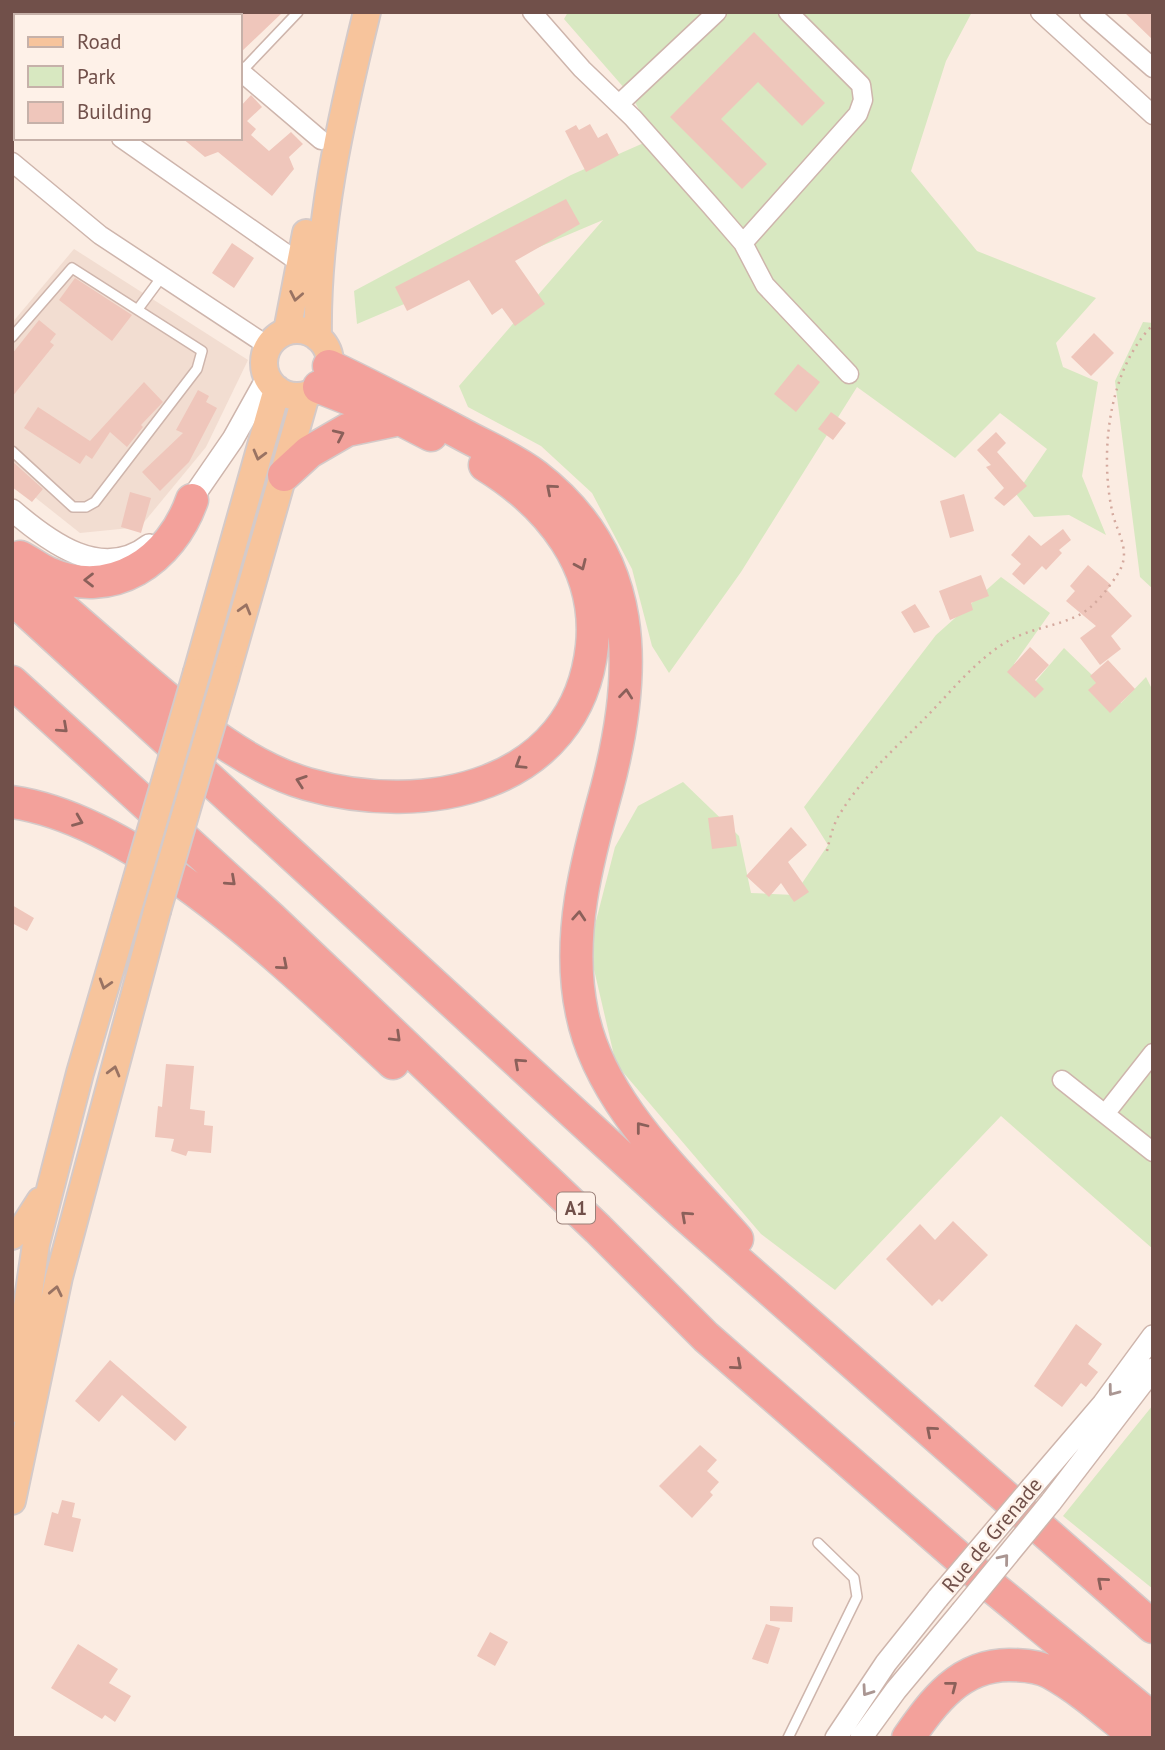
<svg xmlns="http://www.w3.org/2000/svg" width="1165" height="1750" font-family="'PT Sans',sans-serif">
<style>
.residential{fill:#f2ddd1}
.green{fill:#d8e8c1}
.building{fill:#efc6bb}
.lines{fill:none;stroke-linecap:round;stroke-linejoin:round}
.service-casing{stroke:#ceb5ac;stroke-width:12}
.minor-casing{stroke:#ceb5ac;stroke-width:21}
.tertiary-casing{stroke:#ceb5ac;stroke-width:24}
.primary-casing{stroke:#d4cac9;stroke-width:30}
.motorway-casing{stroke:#d4cac9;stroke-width:35}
.path{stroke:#d4a99e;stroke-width:2.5;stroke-dasharray:2 5;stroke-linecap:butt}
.service{stroke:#fff;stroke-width:9}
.minor{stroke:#fff;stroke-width:18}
.tertiary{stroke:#fff;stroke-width:21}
.primary{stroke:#f7c49c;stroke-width:26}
.motorway{stroke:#f3a19b;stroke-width:32}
.tertiary-bridge-casing{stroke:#ceb5ac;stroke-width:24;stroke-linecap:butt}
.primary-bridge-casing{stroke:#d4cac9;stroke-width:30;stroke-linecap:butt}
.tertiary-bridge{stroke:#fff;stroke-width:21}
.primary-bridge{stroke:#f7c49c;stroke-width:26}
.oneway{stroke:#997363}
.oneway2{stroke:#8b605a}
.oneway3{stroke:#aa9692}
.labels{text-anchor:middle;stroke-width:5;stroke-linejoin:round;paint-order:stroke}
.shield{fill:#fef1e8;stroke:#9b8079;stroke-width:2}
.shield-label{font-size:19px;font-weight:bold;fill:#71504a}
.street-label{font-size:21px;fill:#71504a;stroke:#fef1e8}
</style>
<rect width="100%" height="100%" fill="#fbece2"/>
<path class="residential" d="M74,249L248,360L206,447L140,527L80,533L12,479V323Z"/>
<path class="green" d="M568,12H972L946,61L911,171L977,251L1096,298L1056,343L1063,367L1098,382L1082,476L1106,535L1069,515L1034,517L1016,494L1047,449L1000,413L955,458L857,387L741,572L669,673L652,646L632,569L592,493L541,446L468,407L459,386L603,220L357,324L354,291L571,175L655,138L632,97L564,19Z
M1143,322L1153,323V589L1140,577L1115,381Z
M1001,577L1050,613L1014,664L1035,682L1064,648L1121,703L1146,677L1153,691V1249L1001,1116L835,1290L761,1234L616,1064L589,948L615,847L638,806L683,782L739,836L751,893L794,895L828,845L804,807L936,635Z
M1153,1405V1589L1063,1516Z"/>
<path class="building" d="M240,12H283L240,53Z
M1124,12H1153V40Z
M754,32L825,103L802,126L758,82L721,119L767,164L742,189L670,117Z
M251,95L262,107L247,121L256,129L251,135L269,151L291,132L303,144L289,157L294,169L272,196L218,152L205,157L182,138H240V107Z
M590,124L598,138L607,133L619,155L586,172L565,131L576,125L579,130Z
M566,199L580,224L515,261L545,304L515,326L502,308L492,315L469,280L407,311L395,287Z
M232,243L254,258L234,288L212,273Z
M75,278L132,315L112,341L59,300Z
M39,320L56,334L50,342L54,345L12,397V354Z
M1094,333L1114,353L1091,376L1071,357Z
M798,364L820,382L796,412L774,394Z
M144,382L163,402L141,425L143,427L127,447L110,432L92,459L86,455L80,464L24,428L38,407L90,441Z
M198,390L209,396L206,402L217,408L189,462L160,491L142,472L183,433L176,430Z
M831,412L846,423L833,440L818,429Z
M996,432L1006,443L997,452L1027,486L1004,506L994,498L1004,488L986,467L991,465L977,450Z
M12,461L43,489L32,502L12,487Z
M130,492L151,498L141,533L121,527Z
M964,494L974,531L950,538L940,501Z
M1063,529L1071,540L1059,550L1062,553L1046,570L1042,566L1024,585L1012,574L1021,564L1011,555L1029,535L1041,546Z
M1088,565L1111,585L1107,590L1132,616L1111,636L1121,649L1100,665L1080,638L1096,626L1066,601L1075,591L1070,586Z
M981,575L989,596L971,603L973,610L950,620L939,591Z
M915,604L930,627L914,633L901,612Z
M1030,647L1049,665L1035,680L1044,689L1035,698L1007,672Z
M1108,660L1135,689L1110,713L1088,690L1096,683L1090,676Z
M733,815L737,846L712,849L708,818Z
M791,827L807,845L788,862L809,892L794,902L781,883L769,897L746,876Z
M12,905L34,918L27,931L12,923Z
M166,1064L194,1066L190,1109L205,1111L204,1125L213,1126L211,1153L188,1151L186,1156L171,1151L174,1139L155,1137L158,1106L162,1107Z
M953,1221L988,1255L942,1302L939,1299L932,1306L886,1259L920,1224L935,1240Z
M1076,1324L1102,1344L1088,1364L1098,1372L1086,1387L1081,1383L1062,1407L1034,1386Z
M110,1360L187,1427L175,1441L122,1395L99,1422L75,1401Z
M700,1445L717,1460L707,1471L719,1482L710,1492L713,1495L692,1518L659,1486Z
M62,1500L75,1503L72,1517L81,1519L73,1552L44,1545L52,1512L58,1514Z
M770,1606L793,1607L792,1622L770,1621Z
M766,1624L780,1628L768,1664L752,1659Z
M490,1632L508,1642L495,1666L477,1656Z
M78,1644L118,1669L109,1683L131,1696L115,1722L105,1715L102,1719L51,1688Z"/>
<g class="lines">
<defs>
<path id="service" d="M241,72L298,12
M138,309L161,278
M12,337L72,268L202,351L197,369L95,502L86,507H73L12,451
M788,1738L857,1597L854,1578L818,1543"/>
<path id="minor" d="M177,12L181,16
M532,12L582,69L633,118L711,206L743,243L765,285L849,374
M1040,12L1153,115
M1089,12L1153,68
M240,71L321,140
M619,104L717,12
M121,138L301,264
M12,162L100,235L268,346
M743,243L858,114L863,100L861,85L788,12
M1062,1080L1153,1152
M1105,1114L1153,1053"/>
<path id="tertiary" d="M12,510C49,542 102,582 149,545
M184,510L233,439L267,378
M1032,1487L1103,1404L1153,1336
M1051,1502L1153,1369
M836,1738L886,1663L938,1598
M861,1738L896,1690L961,1612"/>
<path id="primary" d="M264 363a33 33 0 1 1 66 0a33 33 0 1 1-66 0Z
M287,331L306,233
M318,338C316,228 341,118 367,12
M197,672L277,389
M226,675L306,395
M12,1236L24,1226L40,1201
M12,1409L36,1244L80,1073L125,919
M12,1501L59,1277L157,911"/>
<path id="motorway" d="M329,366C374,387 417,410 460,433C485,447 513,458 536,476C641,557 638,671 607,788C587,860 566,937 582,1013C600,1103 679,1173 737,1239
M319,387L383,412
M284,475L309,452L347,430L400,419L431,435
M20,557C30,562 39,569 48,573C113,601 171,560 192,500
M12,564C53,600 94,636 136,672C188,716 240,764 307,784C424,818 577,788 592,646C600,567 550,505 485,465
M12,598L685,1215L1153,1627
M12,682L271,918L598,1229L706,1337L996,1590L1153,1719
M12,802C144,821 297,975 393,1063
M908,1738C934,1701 960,1665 1009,1665C1022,1665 1039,1666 1051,1673C1082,1690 1110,1716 1138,1738"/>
</defs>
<use href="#service" class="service-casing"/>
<use href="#minor" class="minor-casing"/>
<use href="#tertiary" class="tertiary-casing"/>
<use href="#primary" class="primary-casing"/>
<use href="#motorway" class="motorway-casing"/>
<path class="path" d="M827,851C830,838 833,824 841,812C864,775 900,744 930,713C952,690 976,661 1003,644C1028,628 1052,628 1077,616C1093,609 1108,589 1117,575C1132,553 1119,537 1113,515C1099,456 1108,369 1153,325"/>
<use href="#service" class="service"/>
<use href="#minor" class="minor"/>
<use href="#tertiary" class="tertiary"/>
<use href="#primary" class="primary"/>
<use href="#motorway" class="motorway"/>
<defs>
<path id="tertiary-bridge" d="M938,1598L1032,1487
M961,1612L1051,1502"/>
<path id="primary-bridge" d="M157,911L226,675
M125,919L197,672"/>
</defs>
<use href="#tertiary-bridge" class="tertiary-bridge-casing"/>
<use href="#primary-bridge" class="primary-bridge-casing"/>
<use href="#tertiary-bridge" class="tertiary-bridge"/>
<use href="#primary-bridge" class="primary-bridge"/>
</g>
<defs><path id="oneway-chevron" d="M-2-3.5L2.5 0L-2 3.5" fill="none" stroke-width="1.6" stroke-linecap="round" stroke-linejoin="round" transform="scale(1.75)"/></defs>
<g class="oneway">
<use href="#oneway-chevron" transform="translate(296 296) rotate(101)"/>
<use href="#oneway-chevron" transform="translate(259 455) rotate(105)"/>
<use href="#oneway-chevron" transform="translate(245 609) rotate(-74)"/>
<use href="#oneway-chevron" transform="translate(105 984) rotate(107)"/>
<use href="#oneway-chevron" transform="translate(114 1071) rotate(-75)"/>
<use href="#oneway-chevron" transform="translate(56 1291) rotate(-78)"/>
</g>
<g class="oneway2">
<use href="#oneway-chevron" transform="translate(339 435) rotate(-25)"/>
<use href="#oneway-chevron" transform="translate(551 489) rotate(-139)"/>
<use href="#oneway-chevron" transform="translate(581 565) rotate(66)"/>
<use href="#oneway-chevron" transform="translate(89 580) rotate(-180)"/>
<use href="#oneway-chevron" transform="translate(626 694) rotate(-84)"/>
<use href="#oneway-chevron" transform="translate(63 728) rotate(42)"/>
<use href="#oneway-chevron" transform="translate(520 764) rotate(148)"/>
<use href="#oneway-chevron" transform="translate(301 781) rotate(-161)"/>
<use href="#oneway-chevron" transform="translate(78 821) rotate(22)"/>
<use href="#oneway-chevron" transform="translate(231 881) rotate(42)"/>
<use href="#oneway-chevron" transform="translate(579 916) rotate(-86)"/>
<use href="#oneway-chevron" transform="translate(283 965) rotate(41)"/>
<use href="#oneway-chevron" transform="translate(396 1037) rotate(44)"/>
<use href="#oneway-chevron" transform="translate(519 1063) rotate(-138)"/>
<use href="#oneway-chevron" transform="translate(641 1127) rotate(-128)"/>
<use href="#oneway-chevron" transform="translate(686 1216) rotate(-138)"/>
<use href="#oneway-chevron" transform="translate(737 1365) rotate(41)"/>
<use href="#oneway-chevron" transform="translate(931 1431) rotate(-139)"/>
<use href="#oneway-chevron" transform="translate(1102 1582) rotate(-139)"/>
<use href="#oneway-chevron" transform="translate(952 1686) rotate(-38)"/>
</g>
<g class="oneway3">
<use href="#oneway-chevron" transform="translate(1113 1391) rotate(127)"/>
<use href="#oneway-chevron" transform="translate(1004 1559) rotate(-51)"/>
<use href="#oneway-chevron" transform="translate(867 1691) rotate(125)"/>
</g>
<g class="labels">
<rect class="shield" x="557" y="1192.5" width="38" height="31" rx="5"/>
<g class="shield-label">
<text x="576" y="1215">A1</text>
</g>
<g class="street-label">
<text transform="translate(992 1535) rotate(-50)" y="7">Rue de Grenade</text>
</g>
</g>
<rect width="1165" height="1750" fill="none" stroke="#71504a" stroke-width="28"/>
<rect x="14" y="14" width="228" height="126" fill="#fef1e8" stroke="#c6b1a9" stroke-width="2"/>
<rect x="28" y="37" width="35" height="10" fill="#f7c49c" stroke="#c6b1a9" stroke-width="2"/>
<text x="77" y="49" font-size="21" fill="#71504a">Road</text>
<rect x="28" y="66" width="35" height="21" fill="#d8e8c1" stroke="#c6b1a9" stroke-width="2"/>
<text x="77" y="84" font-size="21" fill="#71504a">Park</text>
<rect x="28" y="102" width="35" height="21" fill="#efc6bb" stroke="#c6b1a9" stroke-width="2"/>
<text x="77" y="119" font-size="21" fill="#71504a">Building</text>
</svg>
